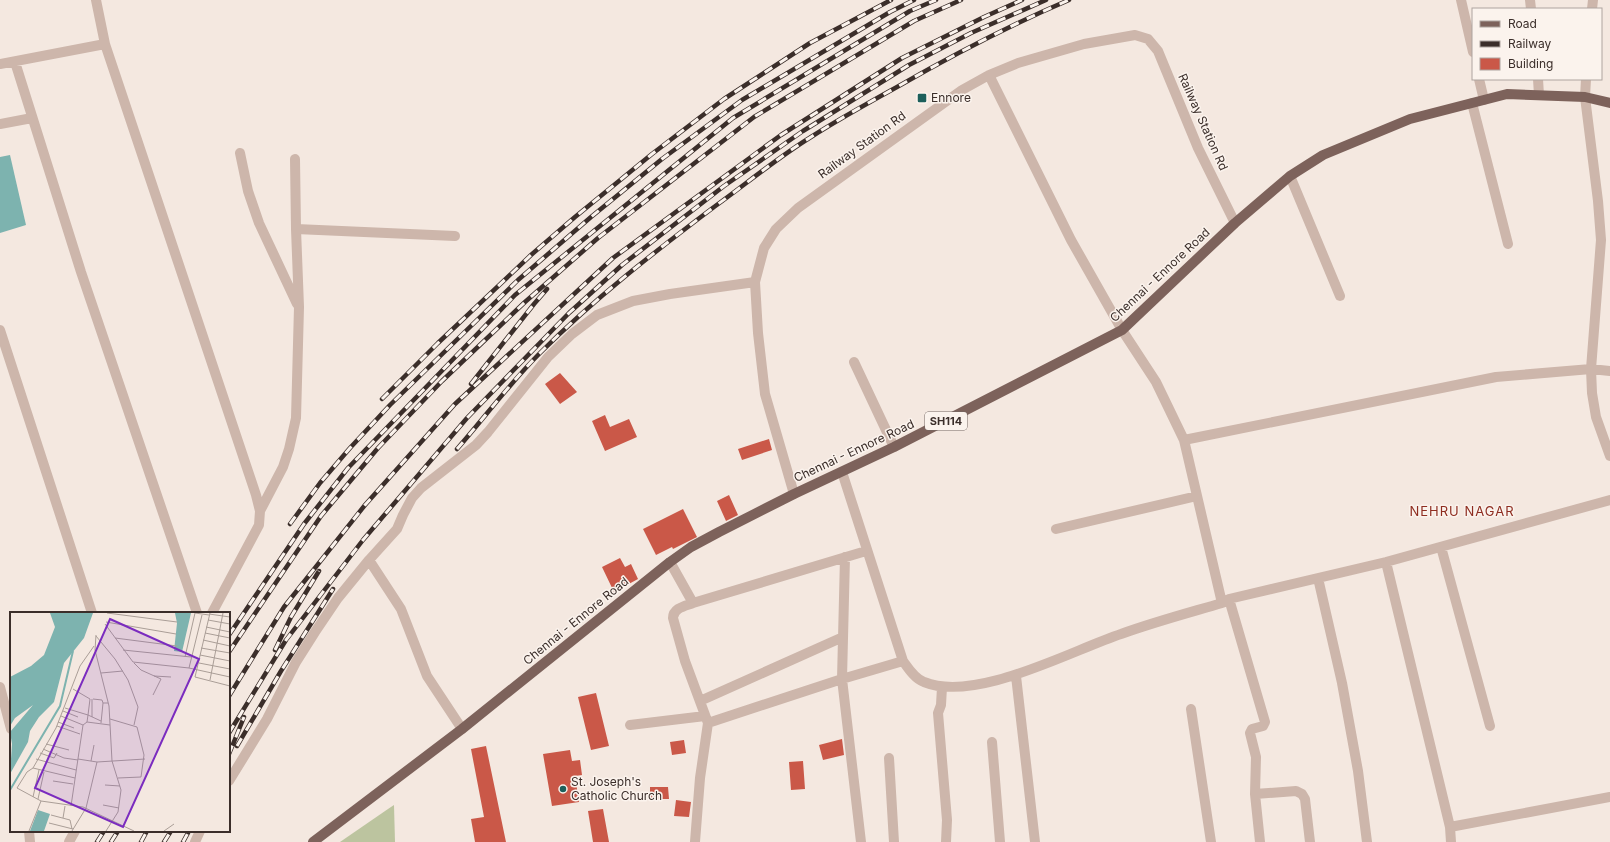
<svg xmlns="http://www.w3.org/2000/svg" width="1610" height="842" font-family="Inter,sans-serif">
<style>
.green{fill:#bcc49f}
.water{fill:#7db3af}
.building{fill:#ca5848}
.lines{fill:none;stroke-linecap:round;stroke-linejoin:round}
.minor{stroke:#cdb6ab;stroke-width:10}
.major{stroke:#7d625b;stroke-width:10}
.rail-casing{stroke:#3b2e2a;stroke-width:4.5}
.rail{stroke:#fbf3ed;stroke-width:3;stroke-dasharray:9;stroke-linecap:butt}
.poi-dot{fill:#1d5f5b;stroke:#fbf3ed;stroke-width:1.5}
.labels{text-anchor:middle;stroke-width:3;stroke-linejoin:round;paint-order:stroke}
.shield{fill:#fbf3ed;stroke:#756964;stroke-width:1}
.shield-label{font-size:11px;font-weight:bold;fill:#3b2e2a}
.poi-label{font-size:12px;fill:#3b2e2a;stroke:#fbf3ed;text-anchor:start}
.street-label{font-size:12px;fill:#3b2e2a;stroke:#fbf3ed}
.neighbourhood-label{font-size:13px;letter-spacing:1px;fill:#8e2d20;stroke:#fbf3ed}
.inset-river{fill:none;stroke:#7db3af;stroke-width:2}
.inset-road{fill:none;stroke:#aa9e97;stroke-width:1}
.view{fill:#7b2cbf;fill-opacity:0.15;stroke:#7b2cbf;stroke-width:2}
.inset-edge{fill:none;stroke:#3b2e2a;stroke-width:2}
</style>
<rect width="100%" height="100%" fill="#f4e8e0"/>
<path class="green" d="M394,805L395,842H340L388,809Z"/>
<path class="water" d="M10,155L26,225L0,233V157Z"/>
<path class="building" d="M560,373L577,392L560,404L545,384Z
M605,415L610,427L629,419L637,437L605,451L592,421Z
M769,439L772,450L742,460L738,449Z
M729,495L738,515L726,521L717,501Z
M683,509L697,537L673,549L672,547L656,555L643,529Z
M620,558L625,567L631,564L638,579L614,592L602,567Z
M596,693L609,746L591,750L578,697Z
M842,739L844,755L823,760L819,745Z
M684,740L686,753L672,755L670,742Z
M486,746L506,842H475L471,819L484,817L471,749Z
M570,750L572,761L580,760L582,775L575,776L579,802L552,806L543,754Z
M803,761L805,789L791,790L789,762Z
M650,787H668L669,799H650Z
M676,800L691,802L689,817L674,816Z
M603,809L609,842H593L588,811Z"/>
<g class="lines">
<path class="minor" d="M96,0L105,44L256,495L260,511L259,525L212,613
M1461,0L1473,52
M1530,0L1531,9
M1592,9L1593,0
M15,62L81,272L197,613
M0,64L105,44
M989,75L1071,240L1122,330L1156,382L1184,440L1222,603
M1479,79L1484,100
M1538,79L1539,95
M1586,79L1585,97L1598,201L1601,240L1591,369L1592,393L1596,417L1610,456
M1472,103L1508,244
M0,124L32,118
M240,153L248,191L259,223L297,304
M295,159L296,229
M1290,176L1340,296
M0,330L92,613
M854,362L894,447
M1184,440L1496,377L1591,369L1610,371
M842,472L903,661C908,668 915,679 924,682C976,703 1070,651 1121,634C1154,622 1188,613 1222,603L1229,599L1386,562L1610,500
M794,494L765,394L758,333L755,282L764,248L776,229L798,208L962,90L989,75L1018,63L1084,44L1135,35L1148,39L1158,51L1198,148L1235,223
M260,511L283,467L289,449L296,418L299,307L296,229L455,236
M1056,529L1197,496
M1441,547L1490,726
M369,560L401,609L427,676L462,729
M670,562L693,603L866,551
M1386,562L1450,827L1451,842
M1318,578L1342,683L1358,771L1367,842
M1229,599L1265,722L1263,726L1252,729L1250,733L1256,757L1255,794L1260,842
M693,603C685,606 673,608 673,618L685,661L708,723
M1016,676L1035,842
M0,687L11,729
M942,687L941,705L938,713L947,820L946,842
M700,701L843,637
M1191,709L1211,842
M630,725L705,716
M992,742L1000,842
M889,758L894,842
M229,781L267,719L296,662L315,632L338,598L369,560L397,529L403,515L412,498L421,488L476,445L488,432L548,357L572,334L597,315L633,301L670,294L755,282
M1255,794L1296,791L1302,794L1305,799L1310,842
M1450,827L1610,797
M29,831L30,842
M69,842L75,831
M195,842L200,831
M695,842L700,778L708,723L842,679L845,557
M861,842L842,679L903,661"/>
<path class="major" d="M313,842L462,729L670,562L691,547L719,532L794,494L894,447L1122,330L1235,223L1290,176L1323,155L1410,119L1507,94L1585,97L1610,103"/>
<defs>
<path id="rail" d="M471,384L534,304L547,289
M382,399L438,343L531,255L575,217L652,154L724,99L810,43L891,0
M457,449C485,417 510,383 540,353C594,299 653,253 714,207C746,184 777,158 811,137C839,119 868,103 897,87C953,55 1010,25 1069,0
M290,524L320,483L350,448L390,405L518,280L591,217L662,159L742,100L890,12L914,0
M229,635L304,524L348,468L515,295L733,118L910,11L936,0
M275,650L291,617L319,571
M229,652L321,516L378,448L442,381L525,302L598,238L754,117L914,21L961,0
M229,696L284,607L365,505L455,404L613,258L781,135L902,58L984,17L1022,0
M229,733L286,640L363,540L467,418L569,313L622,265L724,186L803,131L909,65L971,33L1046,0
M237,746L281,671L333,589
M229,754L244,717
M97,842L104,831
M111,842L118,831
M141,842L147,831
M164,842L171,831
M183,842L189,831"/>
</defs>
<use href="#rail" class="rail-casing"/>
<use href="#rail" class="rail"/>
</g>
<g class="poi-dot">
<rect x="917" y="93" width="10" height="10" rx="2"/>
<circle cx="563" cy="789" r="4"/>
</g>
<g class="labels">
<rect class="shield" x="925" y="412" width="42" height="18" rx="3"/>
<g class="shield-label">
<text x="946" y="425">SH114</text>
</g>
<g class="poi-label">
<text x="931" y="102">Ennore</text>
<text x="571" y="786">St. Joseph's<tspan x="571" dy="14">Catholic Church</tspan></text>
</g>
<g class="street-label">
<text transform="translate(1203 122) rotate(66)" y="4">Railway Station Rd</text>
<text transform="translate(862 145) rotate(-36)" y="4">Railway Station Rd</text>
<text transform="translate(1160 275) rotate(-43)" y="4">Chennai - Ennore Road</text>
<text transform="translate(854 451) rotate(-25)" y="4">Chennai - Ennore Road</text>
<text transform="translate(576 621) rotate(-39)" y="4">Chennai - Ennore Road</text>
</g>
<g class="neighbourhood-label">
<text x="1462" y="516">NEHRU NAGAR</text>
</g>
</g>
<g transform="translate(10 612)">
<rect width="220" height="220" fill="#f4e8e0"/>
<path d="M40,1H83L74,26L54,51L44,90L29,105L20,119L18,130L0,162L2,132L0,120L23,93L5,106L0,114V65L21,54L34,43L45,15ZM165,1H181L172,40L164,39L167,11ZM28,198L40,202L34,219H20Z" fill="#7db3af"/>
<path class="inset-river" d="M0,178L50,94L63,39"/>
<path class="inset-road" d="M97,1L167,10M185,1L199,3M200,1L185,65L220,74M199,2L220,5M198,8L220,12M96,10L166,22M95,12L123,50L179,56L220,65M196,15L220,20M195,21L220,26M86,23L85,38L99,94L102,149L111,178L108,200L96,219M86,24L105,47L118,68L128,95L124,113M105,26L167,34M193,28L220,34M191,36L220,41M113,38L181,45M190,43L220,49M175,45L185,1M124,51L131,58L151,67L143,83M189,51L220,57M179,56L192,3M91,61L113,59M144,64L161,65M200,68L213,1M63,77L80,87L78,103L91,109M82,87V105M83,87L92,88L93,91M55,96L78,103L77,110M53,99L68,105M51,104L73,113M100,107L127,115L134,143L131,165L108,166M48,110L64,116M91,111L93,91H98M47,114L70,122M36,132L59,138M33,137L54,146L68,148M30,141L44,146L47,141M26,147L66,158M68,147L87,150L135,147M81,149L84,133M23,156L65,166M43,169L63,172M95,173L110,174M23,185L29,158M28,187L34,160M31,189L73,195L124,219M93,193L109,196M61,194L73,113L77,110L100,113M41,203L60,208L62,217M53,206L55,194M39,211L63,217M19,219L31,189L7,176L17,160L23,156L46,116L70,54L84,34M62,219L76,196L87,150M154,219L164,212"/>
<path class="view" d="M100,7L189,47L113,215L25,176Z"/>
<rect width="220" height="220" class="inset-edge"/>
</g>
<rect x="1472" y="8" width="130" height="72" fill="#fbf3ed" stroke="#aea49f"/>
<rect x="1480" y="21" width="20" height="6" fill="#7d625b" stroke="#aea49f"/>
<text x="1508" y="28" font-size="12" fill="#3b2e2a">Road</text>
<rect x="1480" y="41" width="20" height="6" fill="#3b2e2a" stroke="#aea49f"/>
<text x="1508" y="48" font-size="12" fill="#3b2e2a">Railway</text>
<rect x="1480" y="58" width="20" height="12" fill="#ca5848" stroke="#aea49f"/>
<text x="1508" y="68" font-size="12" fill="#3b2e2a">Building</text>
</svg>
